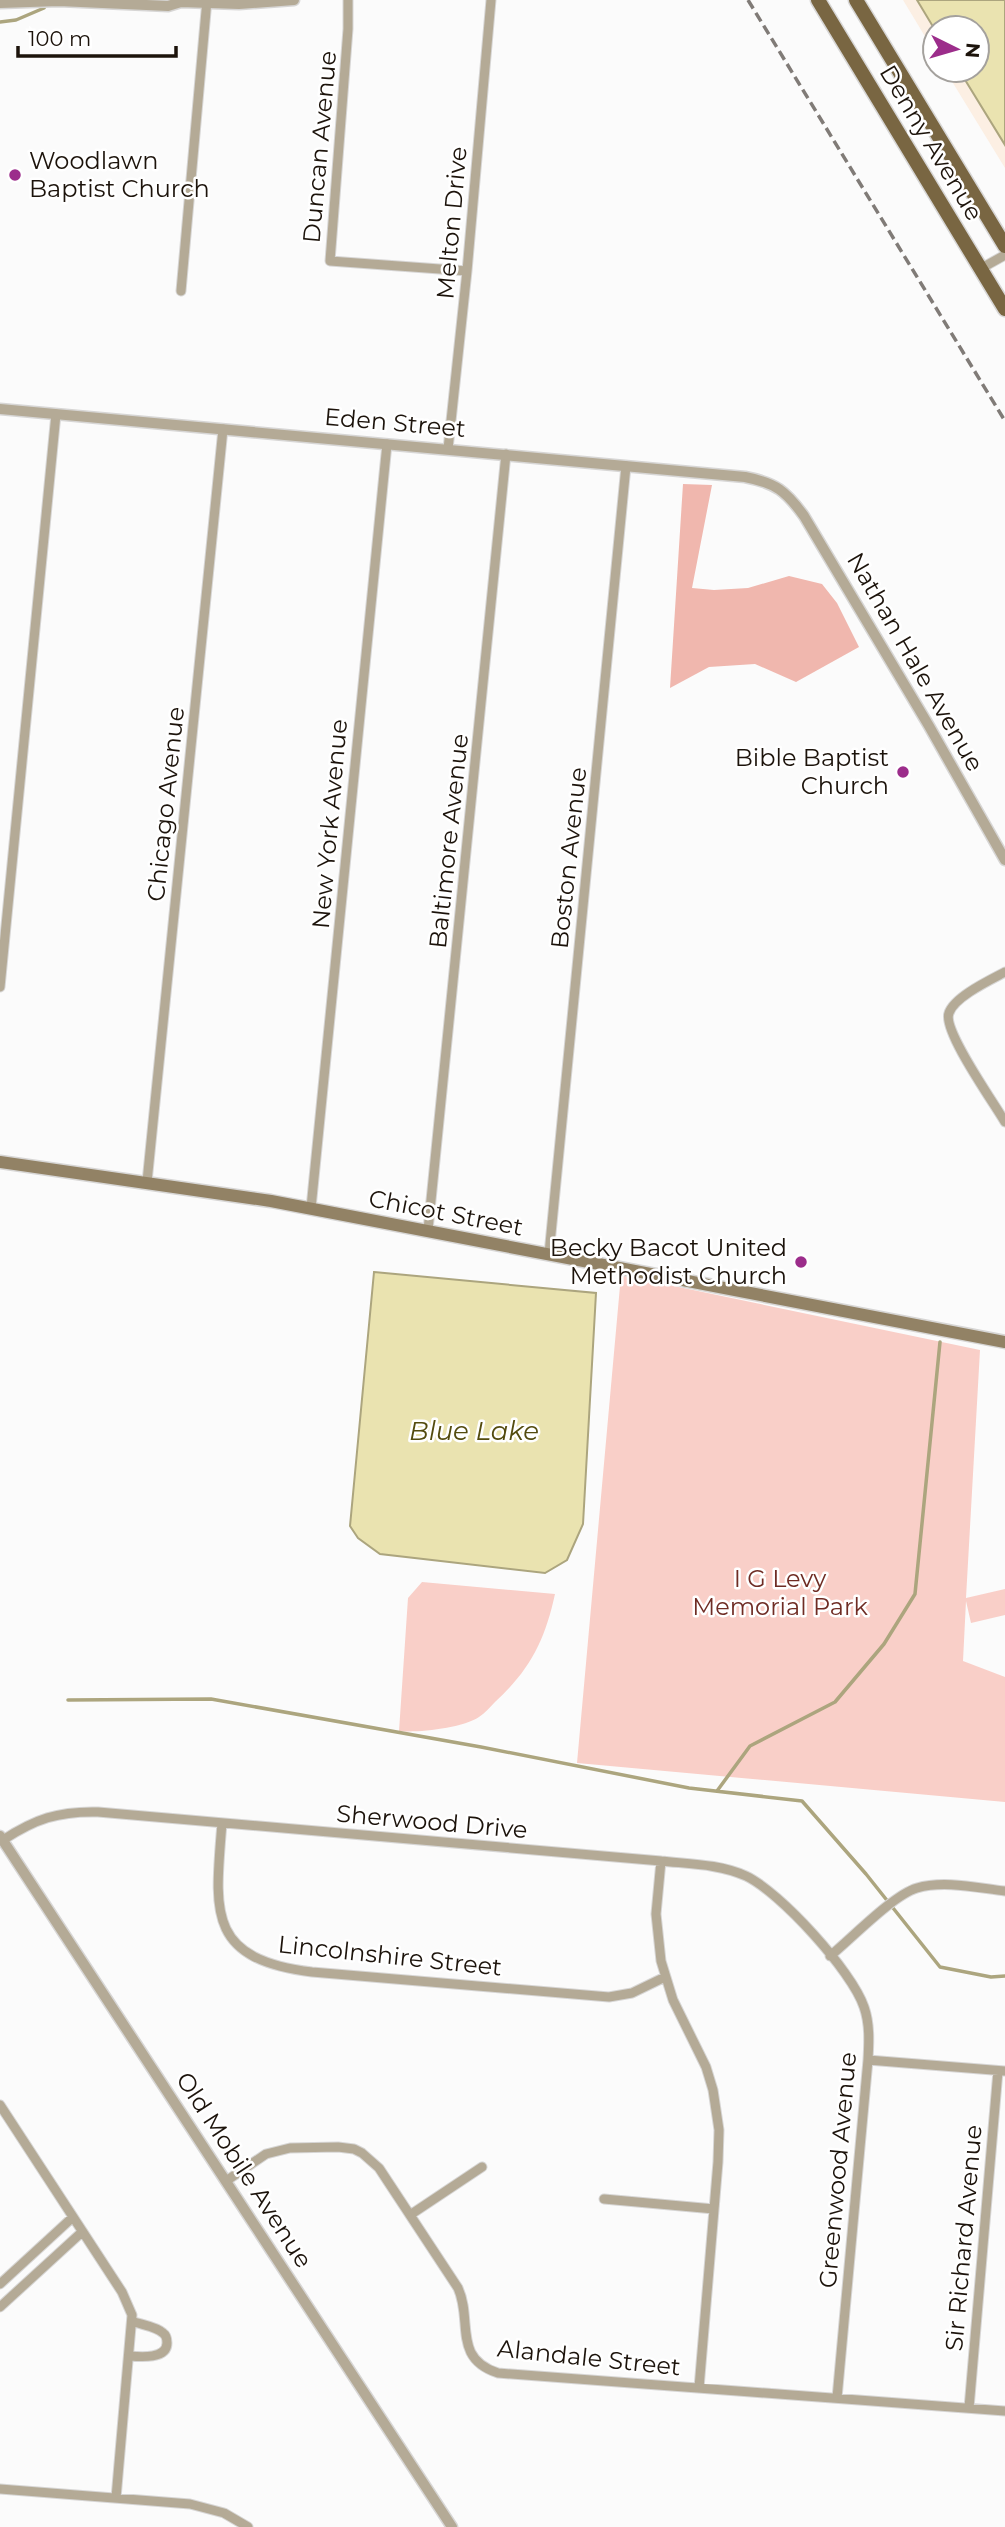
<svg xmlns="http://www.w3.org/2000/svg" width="1005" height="2527" font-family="Montserrat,sans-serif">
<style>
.built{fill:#fcefe3}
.green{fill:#f9cfc8}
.forest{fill:#f0b7ae}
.water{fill:#eae3b0;stroke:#aca57e;stroke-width:2}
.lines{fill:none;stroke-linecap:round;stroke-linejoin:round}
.stream{stroke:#aca57e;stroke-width:3.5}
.minor-casing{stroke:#d7d6d5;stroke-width:11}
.tertiary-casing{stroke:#d7d6d5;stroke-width:13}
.secondary-casing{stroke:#d7d6d5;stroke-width:15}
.primary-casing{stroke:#d7d6d5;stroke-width:17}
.minor{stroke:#b4aa96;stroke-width:9}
.tertiary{stroke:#b4aa96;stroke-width:10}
.secondary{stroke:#928265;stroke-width:12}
.primary{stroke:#796642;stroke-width:14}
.rail{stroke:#807b77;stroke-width:3.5;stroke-dasharray:10 5;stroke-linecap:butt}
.poi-dot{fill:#9c2d8b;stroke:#fff;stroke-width:2.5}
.labels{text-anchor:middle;stroke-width:5;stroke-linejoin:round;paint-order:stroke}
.street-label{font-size:24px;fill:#1c130b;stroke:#fff}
.poi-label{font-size:24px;fill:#1c130b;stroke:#fff;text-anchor:end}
.park-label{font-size:24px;fill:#6f2c24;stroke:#fff}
.water-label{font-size:26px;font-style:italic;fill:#534b0e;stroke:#fff}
</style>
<rect width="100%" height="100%" fill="#fbfbfb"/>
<path class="built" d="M903,0H1005V168L945,70H977V28H935V53Z"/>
<path class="green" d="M621,1275L980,1350L966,1598L1005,1589V1615L971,1623L966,1601L963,1661L1005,1677V1802L577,1763Z
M422,1582L555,1594C545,1640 530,1670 495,1702C490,1707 485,1713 479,1717C463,1728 418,1733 399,1731L408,1598Z"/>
<path class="forest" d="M683,484L712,485L692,588L714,590L748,588L789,576L822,584L837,603L859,647L796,682L755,664L709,667L670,688Z"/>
<path class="water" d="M917,0H1005V145L959,70H977V28H935V30Z
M374,1272L596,1293L583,1524L567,1560L545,1573L380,1554L358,1538L350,1526Z"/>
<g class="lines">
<path class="stream" d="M0,22L16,20L44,8
M68,1700L211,1699L481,1747L689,1788L802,1801L866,1874L940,1967L991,1977L1005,1976
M717,1791L750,1746L835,1702L884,1644L915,1594L940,1342"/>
<defs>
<path id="minor" d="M348,0V29L330,261L467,271
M980,269L1005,255
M181,291L207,0
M448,449L467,271L491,0
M1005,972C990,980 954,997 949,1013C942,1030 994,1103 1005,1122
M0,987L56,414
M147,1182L223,429
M311,1208L387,444
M428,1230L506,454
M549,1254L626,466
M222,1823C215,1911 206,1959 312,1972L609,1997L632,1993L665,1977
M3,1840C35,1819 58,1811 98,1812L661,1861C689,1864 720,1864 746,1876C780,1892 852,1971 864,2007C870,2024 869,2042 868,2060L837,2398
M661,1861L656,1914L661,1961L673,2000L706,2067L713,2090L719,2130L718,2162L699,2388
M830,1956C851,1939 893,1895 917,1888C944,1880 978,1888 1005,1891
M868,2060L1005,2071
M0,2105L122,2292L132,2315L116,2498
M226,2181L266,2154L290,2148L338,2147L354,2149L362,2153L379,2168L458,2288C473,2321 452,2358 498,2373L1005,2411
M604,2199L714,2209
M410,2215L482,2167
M0,2284L73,2217
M0,2307L82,2232
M130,2356C141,2357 167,2359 167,2343C167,2340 166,2335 163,2333C156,2326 141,2325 132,2321
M969,2408L998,2071
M0,2489L190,2504L224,2513L248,2527"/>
<path id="tertiary" d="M0,3L59,1L168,6L181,2L239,4L294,0
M0,409L745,477C776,483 786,491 804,516L929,726L1005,860
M0,1836L452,2527"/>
<path id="secondary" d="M0,1162L271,1201L1005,1342"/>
<path id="primary" d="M818,0L1005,309
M856,0L1005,246"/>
</defs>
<use href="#minor" class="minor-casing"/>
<use href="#tertiary" class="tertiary-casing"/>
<use href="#secondary" class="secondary-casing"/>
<use href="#primary" class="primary-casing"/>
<use href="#minor" class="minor"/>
<use href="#tertiary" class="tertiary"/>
<use href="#secondary" class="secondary"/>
<use href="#primary" class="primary"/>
<path class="rail" d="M748,0L1005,421"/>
</g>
<g class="poi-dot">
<circle cx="15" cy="175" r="7"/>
<circle cx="903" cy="772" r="7"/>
<circle cx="801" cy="1262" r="7"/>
</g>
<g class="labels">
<g class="street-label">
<text transform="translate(931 143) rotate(59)" y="8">Denny Avenue</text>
<text transform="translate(320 147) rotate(-85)" y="8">Duncan Avenue</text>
<text transform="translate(452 223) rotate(-85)" y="8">Melton Drive</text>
<text transform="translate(395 423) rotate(5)" y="8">Eden Street</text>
<text transform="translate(915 662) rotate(60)" y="8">Nathan Hale Avenue</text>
<text transform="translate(166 804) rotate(-84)" y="8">Chicago Avenue</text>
<text transform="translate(330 824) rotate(-85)" y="8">New York Avenue</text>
<text transform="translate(449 841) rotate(-84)" y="8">Baltimore Avenue</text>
<text transform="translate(569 858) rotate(-84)" y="8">Boston Avenue</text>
<text transform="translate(446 1213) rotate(11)" y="8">Chicot Street</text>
<text transform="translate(432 1822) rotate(5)" y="8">Sherwood Drive</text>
<text transform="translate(390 1956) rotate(6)" y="8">Lincolnshire Street</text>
<text transform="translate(244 2170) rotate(57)" y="8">Old Mobile Avenue</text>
<text transform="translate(838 2170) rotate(-85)" y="8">Greenwood Avenue</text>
<text transform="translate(964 2238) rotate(-85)" y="8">Sir Richard Avenue</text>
<text transform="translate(589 2358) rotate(6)" y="8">Alandale Street</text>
</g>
<g class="poi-label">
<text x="29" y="169" text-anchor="start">Woodlawn<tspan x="29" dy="28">Baptist Church</tspan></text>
<text x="889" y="766">Bible Baptist<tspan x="889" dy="28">Church</tspan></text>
<text x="787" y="1256">Becky Bacot United<tspan x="787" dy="28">Methodist Church</tspan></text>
</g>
<g class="park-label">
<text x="780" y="1587">I G Levy<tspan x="780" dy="28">Memorial Park</tspan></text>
</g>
<g class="water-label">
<text x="474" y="1440">Blue Lake</text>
</g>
</g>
<g transform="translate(956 49) rotate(95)"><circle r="33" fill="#ffffff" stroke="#a4a19d" stroke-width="2"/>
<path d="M0-5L12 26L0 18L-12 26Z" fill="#9c2d8b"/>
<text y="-10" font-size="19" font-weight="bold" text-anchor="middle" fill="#1c130b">N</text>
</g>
<path d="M18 46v10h158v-10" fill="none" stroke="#1c130b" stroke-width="3.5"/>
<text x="28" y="46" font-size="21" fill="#1c130b" stroke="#ffffff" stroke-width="5" paint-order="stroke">100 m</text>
</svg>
